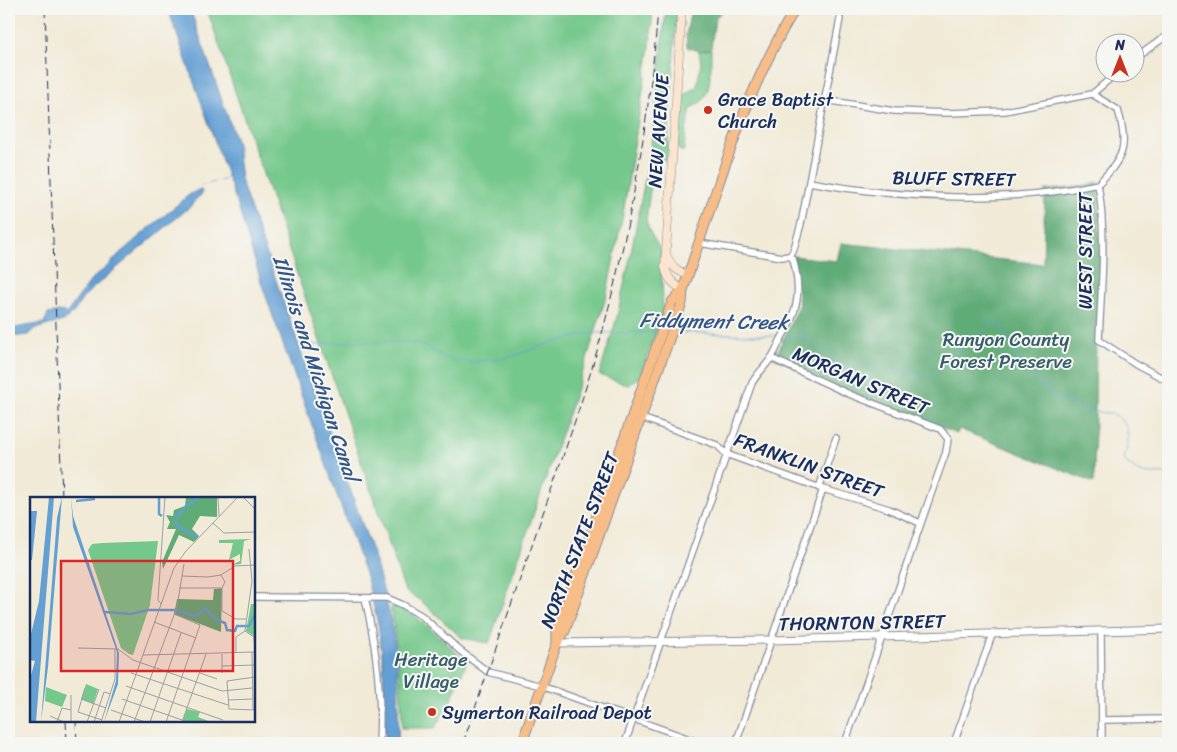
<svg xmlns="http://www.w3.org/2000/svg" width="1177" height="752" font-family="Sriracha,sans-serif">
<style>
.green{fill:#75c88b;stroke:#487c74}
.forest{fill:#60ac77;stroke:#3e6e6a}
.water{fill:#639fd3;stroke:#3f6798}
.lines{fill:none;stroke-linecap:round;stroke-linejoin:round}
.stream{stroke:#639fd3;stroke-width:1}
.minor-casing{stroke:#868c9a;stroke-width:8}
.tertiary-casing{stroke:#868c9a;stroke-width:9}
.secondary-casing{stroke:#868c9a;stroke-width:9}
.primary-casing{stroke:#868c9a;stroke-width:11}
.minor{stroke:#fff;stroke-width:5.5}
.tertiary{stroke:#fff;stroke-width:7}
.secondary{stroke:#fce5cf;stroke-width:8}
.primary{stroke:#f7bd88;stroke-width:9}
.rail{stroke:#1b2f5e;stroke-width:1;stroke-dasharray:8 4;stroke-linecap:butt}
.poi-dot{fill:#c8321e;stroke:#f6f6f2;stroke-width:2}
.labels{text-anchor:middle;stroke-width:4;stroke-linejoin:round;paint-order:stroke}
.poi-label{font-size:19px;fill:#1b2f5e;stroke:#f6f6f2;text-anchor:start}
.street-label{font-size:19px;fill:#1b2f5e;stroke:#f6f6f2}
.park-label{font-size:19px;fill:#365d6c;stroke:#f6f6f2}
.water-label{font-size:20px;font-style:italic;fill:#345687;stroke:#f6f6f2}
.inset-river{fill:none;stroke:#639fd3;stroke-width:2.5}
.inset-road{fill:none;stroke:#9b9fa7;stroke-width:1}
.view{fill:#d62828;fill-opacity:0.15;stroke:#d62828;stroke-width:2.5}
.inset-edge{fill:none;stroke:#1b2f5e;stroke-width:2.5}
</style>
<rect width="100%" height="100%" fill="#f6f6f2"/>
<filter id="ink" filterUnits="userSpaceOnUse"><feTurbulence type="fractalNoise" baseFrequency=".02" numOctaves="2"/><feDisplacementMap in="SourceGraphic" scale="10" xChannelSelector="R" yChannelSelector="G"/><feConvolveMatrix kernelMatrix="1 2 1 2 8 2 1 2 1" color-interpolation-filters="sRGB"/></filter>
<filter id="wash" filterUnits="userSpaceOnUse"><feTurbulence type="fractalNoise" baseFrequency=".0096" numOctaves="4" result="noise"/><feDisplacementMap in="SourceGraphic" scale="20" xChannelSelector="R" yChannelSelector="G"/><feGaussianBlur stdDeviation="1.12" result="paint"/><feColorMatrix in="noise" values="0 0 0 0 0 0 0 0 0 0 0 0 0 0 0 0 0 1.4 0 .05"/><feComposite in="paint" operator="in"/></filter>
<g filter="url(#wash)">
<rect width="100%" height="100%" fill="#f1ead7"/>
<path class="green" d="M207,9H653L650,47L623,214L606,297L584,368L489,643L462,638L421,601L405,591Z
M666,9H677L667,160H654L646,221L650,232L661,251L663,312L640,376L628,385L599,375L616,321L630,258L650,153Z
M711,49C711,63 712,90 702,101C699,104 694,106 691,108L686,131L684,151H680L678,148L680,103L685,94L697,86L701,63L699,51Z
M392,604C422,615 443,642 467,662L450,702L435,728H402C401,688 398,650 391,611Z"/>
<path class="forest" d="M691,9H725L715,18L711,49L699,51L687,47L686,35Z
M1098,182L1100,258L1096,342L1094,483L959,429L957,434L909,414L850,393L775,358L799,304L793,256L837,261L841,243L1043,264L1045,190L1069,188Z"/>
<path class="water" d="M168,9H190L237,143L241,181L246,196L373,554C380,579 388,603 392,628C399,666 399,705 398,743H385L383,663L378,624L367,579L264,291L237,203Z
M198,190L202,191V194L194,201L192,205L93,288L83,298L74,312L63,321L35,329L28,335L9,337V329L44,323L48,314L63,311L66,314L92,279L108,266L119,254L141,235L189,195Z"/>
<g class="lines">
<path class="stream" d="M220,181L228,178
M198,190L203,185L215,182
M675,332L780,336
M784,336H800L826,352L841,364L862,363L875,366L885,371L911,373L921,377L933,376L957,352L975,339L994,322L1002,328L1022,365L1053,396L1082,409L1116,415L1122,421L1127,428L1128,443L1124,460C1141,477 1146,473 1168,474
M300,346L350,342H410L424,346L442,356L455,361L474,362L506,358L557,341L591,333L658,332"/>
</g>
</g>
<g filter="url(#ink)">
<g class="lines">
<defs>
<path id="minor" d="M1134,59L1162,39L1168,36
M1092,94L1118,110C1129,147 1124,157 1098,184C1107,235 1101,289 1099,340L1136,364L1168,381
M825,100L894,111L948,113L1005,111L1092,94L1118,72
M809,182C902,199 1006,204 1098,184
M699,243L782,257L789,256
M789,256L793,252L801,224L840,19
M771,358L849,394L940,429L948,439L946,452C911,549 880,646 845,743
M639,417L717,445L726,454L823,489L889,509L920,523
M819,488L836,438
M254,597L387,598L403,605L422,616L459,650L488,672L541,686L701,743
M365,598C376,645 382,695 379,743
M1101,631L1102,743
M1103,720L1168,719
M625,743L752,383C757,374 765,367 771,358C775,353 777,347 780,341C798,311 802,293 793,259L789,256
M736,743L823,489
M954,743L992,635"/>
<path id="tertiary" d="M557,643L771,640L1168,629"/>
<path id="secondary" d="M682,9L665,266C667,278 672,283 683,290
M667,256C672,267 677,271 688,275"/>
<path id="primary" d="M557,643V630L672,302L683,290
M522,743L557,643L565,631L682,303L683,290C716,195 742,96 795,9"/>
</defs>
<use href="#minor" class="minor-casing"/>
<use href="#tertiary" class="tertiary-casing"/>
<use href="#secondary" class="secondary-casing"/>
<use href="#primary" class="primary-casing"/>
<use href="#minor" class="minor"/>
<use href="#tertiary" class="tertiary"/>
<use href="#secondary" class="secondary"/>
<use href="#primary" class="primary"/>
<path class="rail" d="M45,9L62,498
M66,721L67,743
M76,721L77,743
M463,743C487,673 512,603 536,533C560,465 585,396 604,326C631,222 650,116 658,9"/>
</g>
</g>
<g class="poi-dot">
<circle cx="708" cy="110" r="5"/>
<circle cx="432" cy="712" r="5"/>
</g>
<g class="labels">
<g class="poi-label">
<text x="718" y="106">Grace Baptist<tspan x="718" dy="22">Church</tspan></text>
<text x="442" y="719">Symerton Railroad Depot</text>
</g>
<g class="street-label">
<text transform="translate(658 131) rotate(-86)" y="7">NEW AVENUE</text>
<text transform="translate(954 178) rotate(1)" y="7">BLUFF STREET</text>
<text transform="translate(1085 251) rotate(-90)" y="7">WEST STREET</text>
<text transform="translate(861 380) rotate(23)" y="7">MORGAN STREET</text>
<text transform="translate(809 465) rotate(20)" y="7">FRANKLIN STREET</text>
<text transform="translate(579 540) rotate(-69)" y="7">NORTH STATE STREET</text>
<text transform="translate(862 622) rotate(-1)" y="7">THORNTON STREET</text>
</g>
<g class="park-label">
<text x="1006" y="346">Runyon County<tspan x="1006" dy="22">Forest Preserve</tspan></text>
<text x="431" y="666">Heritage<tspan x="431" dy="22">Village</tspan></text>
</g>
<g class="water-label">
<text transform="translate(714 321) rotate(1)" y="7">Fiddyment Creek</text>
<text transform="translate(316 368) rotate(72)" y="7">Illinois and Michigan Canal</text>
</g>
</g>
<g transform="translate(30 497)">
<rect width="225" height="225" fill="#f1ead7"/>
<path d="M221,42L214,44L211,67L202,68L210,64V57L199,63L203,46H189V43ZM128,44L120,108L103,158L99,157L91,151L58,53L62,47L72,46ZM221,107H225L224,139L216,134ZM56,187L68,192L63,207L51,202ZM16,190L37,198L32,210L15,204ZM157,212L170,215L168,220L181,225H152Z" fill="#75c88b"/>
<path d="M156,0H187V20L170,19L162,32L169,39L164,45L149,38L133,72L132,65L146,32H137L140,25L136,18L143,19L144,13L155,9ZM192,91L191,135L144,117L147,102L183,103L184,92Z" fill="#60ac77"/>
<path d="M19,0H24L11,162L6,225H0V182L5,164L0,163V141L9,104ZM32,0L18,170L11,225L27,21ZM41,0L43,19L89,156L88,187L74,225L86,184L87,155L43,30ZM0,14H7L2,63H0Z" fill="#639fd3"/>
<path class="inset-river" d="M129,0V17L132,19M46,4L65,2M145,22L156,9L170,0M145,23L147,29L168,40M75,115L101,117L118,113H144L166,119L176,111L185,122L195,126L197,133L205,134L207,129H219L225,117"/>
<path class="inset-road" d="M188,0L189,19M213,0L225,12M183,26L194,36L225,35M191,78L195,85L192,91V114L206,122H216M152,79L178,80L191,78L205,69L225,68M149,91H192M131,107L128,103L135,0M124,125L166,141M215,134L222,84L219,52M215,134L224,140L225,155M48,151L88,152L103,163L192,194L222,191M222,155L223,213M206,156V140L215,134M192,157V176M113,158L225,155M192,169L225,168M101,176L198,208M170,176L187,182M225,180L197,184L199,212L225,213M96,189L193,223M55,191L48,215L72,223M41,198V225M51,202L76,211M92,202L152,223M198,203L222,202M81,213L115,225M20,219L34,225M27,225L32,211L41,213M57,225L69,192M64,225L74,195L81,197M71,225L85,182V152M89,225L144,71L156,54L208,0M104,225L147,110L154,67M120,225L151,136M136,225L170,128L144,117M152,225L176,157"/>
<path class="view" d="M31,64H203V174H31Z"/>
<rect width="225" height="225" class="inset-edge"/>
</g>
<rect width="1177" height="752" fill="none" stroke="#f6f6f2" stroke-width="30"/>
<g transform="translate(1120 58)"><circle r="24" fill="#f6f6f2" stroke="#9ea6b7"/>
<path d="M0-4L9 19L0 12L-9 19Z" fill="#c8321e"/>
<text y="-8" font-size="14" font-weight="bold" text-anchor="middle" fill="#1b2f5e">N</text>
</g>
</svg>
